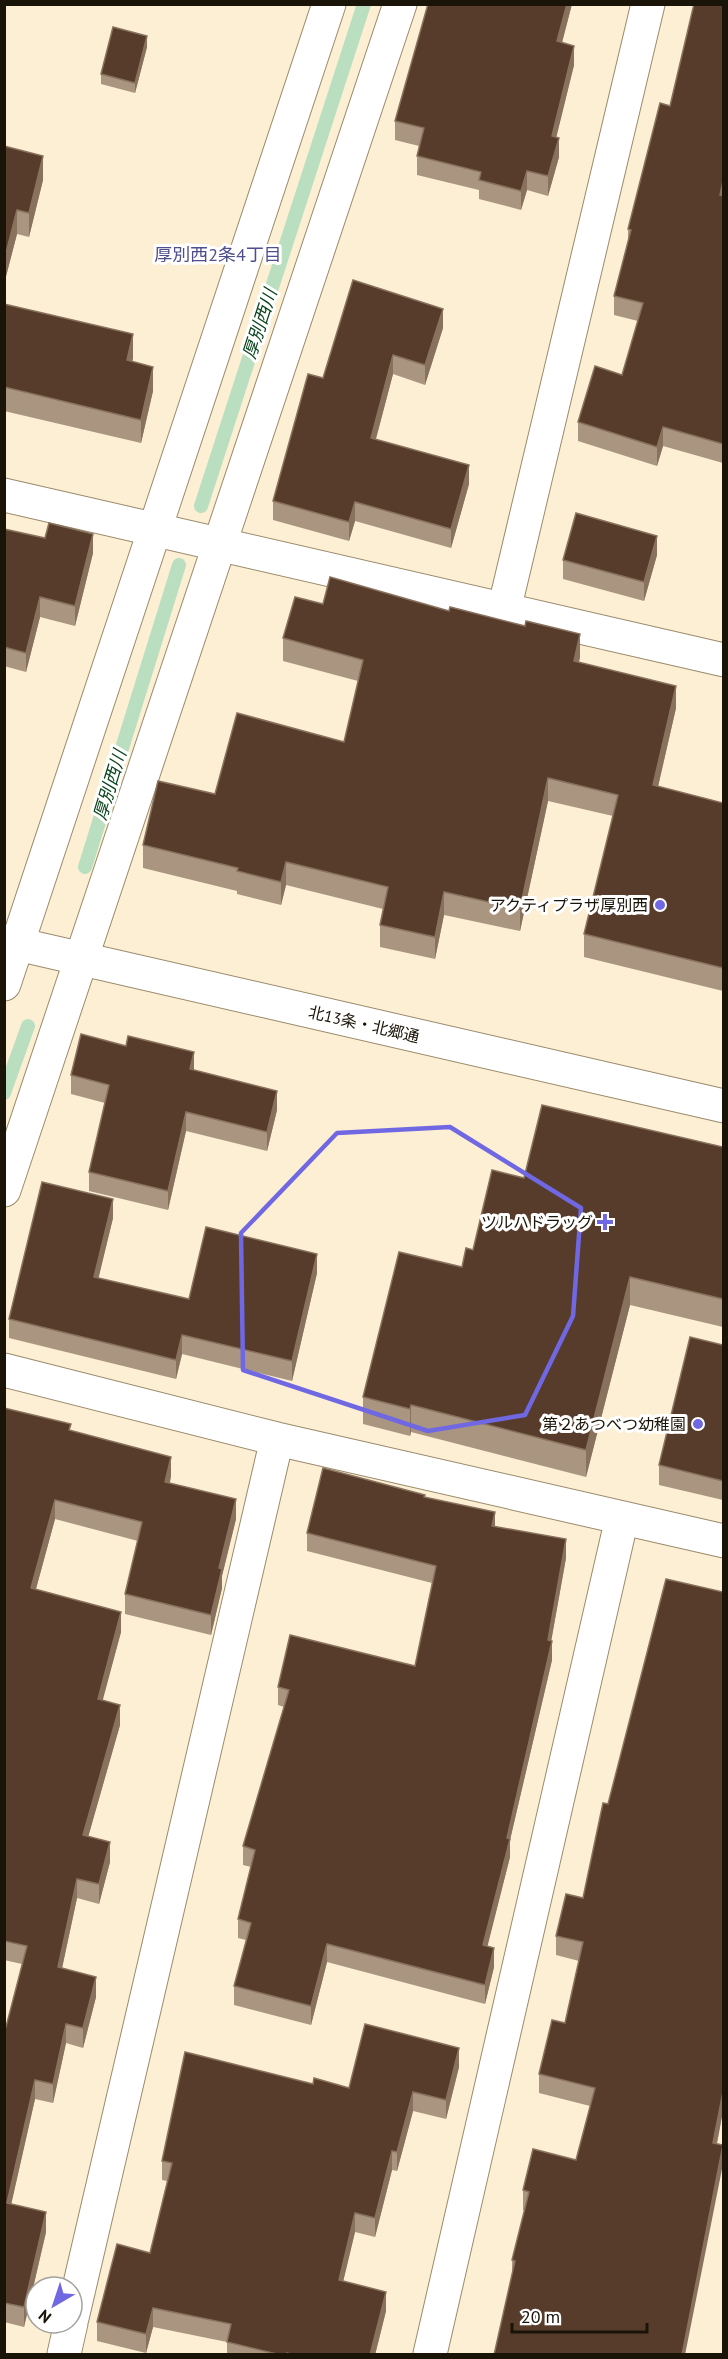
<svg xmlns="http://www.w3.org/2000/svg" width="728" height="2359" font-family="'PT Sans','Noto Sans JP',sans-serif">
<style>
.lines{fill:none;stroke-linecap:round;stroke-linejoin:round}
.stream{stroke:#badfc0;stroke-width:14}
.street-casing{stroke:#9b8b6c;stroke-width:35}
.secondary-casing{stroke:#9b8b6c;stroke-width:35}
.street{stroke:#fff;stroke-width:33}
.secondary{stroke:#fff;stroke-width:33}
.wall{fill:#aa9680}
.shaded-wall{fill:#88725e}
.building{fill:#573c2b;stroke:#88725e;stroke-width:1.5}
.marked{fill:none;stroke:#7068e2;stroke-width:4.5;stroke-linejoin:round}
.poi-dot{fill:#7068e2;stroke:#fff;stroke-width:2}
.labels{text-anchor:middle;stroke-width:6;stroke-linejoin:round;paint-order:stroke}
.poi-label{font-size:16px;fill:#1a1408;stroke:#fff;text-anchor:end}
.street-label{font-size:16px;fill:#1a1408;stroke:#fff}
.neighbourhood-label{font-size:18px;fill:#4f4f8d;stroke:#fff}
.water-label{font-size:18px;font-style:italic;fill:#0b451e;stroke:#fff}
</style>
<rect width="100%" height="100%" fill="#fcefd4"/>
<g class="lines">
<path class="stream" d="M201,506L364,4
M85,867L179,565
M4,1093L28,1026"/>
<defs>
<path id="street" d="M4,495L724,660
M504,610L648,4
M4,984L329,4
M4,1190L400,4
M4,1370L277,1439L724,1541
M72,2318L277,1439
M64,2354L71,2323
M430,2354L622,1518"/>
<path id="secondary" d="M4,941L724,1106"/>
</defs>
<use href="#street" class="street-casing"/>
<use href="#secondary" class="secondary-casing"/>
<use href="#street" class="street"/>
<use href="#secondary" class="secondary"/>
</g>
<path class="wall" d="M428,4H572L562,43L574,65L556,137L559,157L548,196L527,190L521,210L479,199V190L417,175V156L419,146L395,140V121Z
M723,4V463L663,446L657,466L578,441V422L622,375L638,321L614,315V296L628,244V229L670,106Z
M147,47L135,93L101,84V74Z
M4,146L43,180L29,237L17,234L4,284Z
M4,304L133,358L132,362L153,391L141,443L4,411Z
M443,328L425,385L393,374L376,439L469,484L451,548L355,521L349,541L273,520V501L323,378Z
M4,529L93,553L75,626L40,617L26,672L4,666Z
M657,555L644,601L563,579V560Z
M323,604L580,657L579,662L676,708L658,787L723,803V991L584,957V934L613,816L548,801L520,931L444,915L435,959L380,947V925L383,909L286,885L281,905L237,894V891L143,868V845L215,794L344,742L358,681L283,661V638Z
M194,1070L277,1110L267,1151L186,1131L168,1210L89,1191V1172L105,1103L71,1094V1075Z
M723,1147V1327L630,1305L586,1477L411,1432L410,1436L363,1424V1397L462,1267L524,1178Z
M113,1218L98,1278L189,1299L317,1273L292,1381L182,1354L176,1379L9,1338V1319Z
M723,1345V1500L659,1485V1465Z
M4,1408L71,1431L171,1476L170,1483L236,1519L222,1576V1588L211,1635L125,1614V1594L138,1541L55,1519L36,1589L121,1632L102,1700L120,1725L88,1837L110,1862L99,1904L77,1898L62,1968L96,1997L83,2048L66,2043L53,2103L35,2099L11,2204L46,2232L24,2327L4,2322V2026L6,2027L22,1964L4,1960Z
M425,1498L566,1558L551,1641L552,1660L510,1840V1857L487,1946L494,1967L485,2004L327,1962L311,2025L234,2005V1986L246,1940L238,1938V1919L251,1867L243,1865V1846L284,1707L278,1705V1687L415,1666L432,1583L307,1551V1533Z
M566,1894L723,2111L717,2144L723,2164L512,2274V2260L525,2210H523V2190L576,2160L590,2106L539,2093V2074L565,2023L579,1961L556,1955V1936Z
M459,2067L446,2119L413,2111L397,2171L392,2170L375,2237L355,2232L343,2281L386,2311L375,2355H227V2342L153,2327L146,2353L97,2341V2322L150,2253L167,2181L162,2180V2161L313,2084L349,2088Z"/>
<path class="shaded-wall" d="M567,4H572L557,61V41Z
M147,36V47L135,93V83Z
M574,46V65L552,155V136Z
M559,138V157L548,196V176Z
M43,156V180L29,237V213Z
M527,171V190L521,210V191Z
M723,181V200L720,195Z
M17,210V234L4,284V261Z
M443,309V328L425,385V365Z
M133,334V358L127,384V360Z
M393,355V374L371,457V438Z
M153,367V391L141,443V420Z
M663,427V446L657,466V447Z
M469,465V484L451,548V529Z
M355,502V521L349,541V522Z
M93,534V553L75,626V606Z
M657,536V555L644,601V582Z
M40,597V617L26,672V653Z
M580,634V657L574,684V661Z
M676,686V708L653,808V785Z
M548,778V801L520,931V909Z
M286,862V885L281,905V882Z
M444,892V915L435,959V937Z
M194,1052V1072L190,1069Z
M277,1091V1110L267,1151V1132Z
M186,1112V1131L168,1210V1191Z
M113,1199V1218L94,1297V1277Z
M317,1254V1273L292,1381V1361Z
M630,1277V1305L586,1477V1450Z
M182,1335V1354L176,1379V1360Z
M411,1405V1432L410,1436V1409Z
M171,1457V1476L165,1502V1482Z
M236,1499V1519L222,1576V1588L211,1635V1615L219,1568Z
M55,1500V1519L31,1607V1588Z
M495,1512V1531L492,1526Z
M566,1539V1558L548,1659V1640Z
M121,1612V1632L98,1718V1699Z
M552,1641V1660L510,1840V1857L483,1964V1945Z
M120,1705V1725L83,1855V1835Z
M110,1842V1862L99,1904V1884Z
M77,1879V1898L58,1987V1967Z
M327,1944V1962L311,2025V2006Z
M494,1948V1967L485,2004V1985Z
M96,1977V1997L83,2048V2028Z
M66,2024V2043L53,2103V2084Z
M459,2048V2067L446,2119V2100Z
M35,2080V2099L7,2223V2203Z
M413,2092V2111L397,2171V2152Z
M723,2092V2111L713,2162V2143Z
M723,2145V2164L685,2355H682Z
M392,2151V2170L375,2237V2218Z
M46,2212V2232L24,2327V2307Z
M355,2213V2232L339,2299V2280Z
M386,2292V2311L375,2355H370Z
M153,2308V2327L146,2353V2334Z"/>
<path class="building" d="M428,4H567L557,41L574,46L552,136L559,138L548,176L527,171L521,191L479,180L481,172L417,156L424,128L395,121Z
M694,4H723V181L720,195L723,196V444L663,427L657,447L578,422L595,366L622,375L643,303L614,296L631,230L628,229L660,103L670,106Z
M113,27L147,36L135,83L101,74Z
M4,146L43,156L29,213L17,210L4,261Z
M353,280L443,309L425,365L393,355L371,438L469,465L451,529L355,502L349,522L273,501L308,374L323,378Z
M4,304L133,334L127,360L153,367L141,420L4,387Z
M576,513L657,536L644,582L563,560Z
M49,523L93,534L75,606L40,597L26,653L4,647V529L45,538Z
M330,577L449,611L450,607L525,626L526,621L580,634L574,661L676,686L653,785L723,803V968L584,934L618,795L548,778L520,909L444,892L435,937L380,925L388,887L286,862L281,882L237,871L238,868L143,845L158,781L215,794L237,713L344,742L363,660L283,638L295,597L323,604Z
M81,1034L126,1046L128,1036L194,1052L190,1069L277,1091L267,1132L186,1112L168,1191L89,1172L109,1085L71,1075Z
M542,1105L723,1147V1299L630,1277L586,1450L411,1405L410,1409L363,1397L399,1252L462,1267L466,1248L473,1250L492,1170L524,1178Z
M42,1182L113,1199L94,1277L189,1299L206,1227L317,1254L292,1361L182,1335L176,1360L9,1319Z
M690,1337L723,1345V1481L659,1465Z
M4,1408L71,1424L69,1430L171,1457L165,1482L236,1499L219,1568L222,1569L211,1615L125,1594L142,1522L55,1500L31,1588L121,1612L98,1699L120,1705L83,1835L110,1842L99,1884L77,1879L58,1967L96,1977L83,2028L66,2024L53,2084L35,2080L7,2203L46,2212L24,2307L4,2303V2026L6,2027L27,1946L4,1941Z
M323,1468L425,1495L424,1497L495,1512L492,1526L566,1539L548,1640L552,1641L507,1838L510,1839L483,1945L494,1948L485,1985L327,1944L311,2006L234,1986L251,1923L238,1919L255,1850L243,1846L289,1690L278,1687L290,1635L415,1666L436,1566L307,1533Z
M666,1579L723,1592V2092L713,2143L723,2145L682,2355H494L515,2261L512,2260L529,2192L523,2190L533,2149L576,2160L595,2088L539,2074L552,2020L565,2023L583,1942L556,1936L566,1894L583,1898L603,1803L608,1804Z
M365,2024L459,2048L446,2100L413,2092L397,2152L392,2151L375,2218L355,2213L339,2280L386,2292L370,2355H294L287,2353V2355H281L227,2342L231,2324L153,2308L146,2334L97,2322L117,2244L150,2253L172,2163L162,2161L185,2052L313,2084L314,2078L349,2088Z"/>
<path class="marked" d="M450,1127L581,1208L573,1316L525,1415L428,1431L243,1370L241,1233L337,1133Z"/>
<g class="poi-dot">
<circle cx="660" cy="905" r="6"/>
<path d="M602 1213h6v6h6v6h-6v6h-6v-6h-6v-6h6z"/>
<circle cx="698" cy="1424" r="6"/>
</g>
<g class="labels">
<g class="poi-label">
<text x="648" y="911">アクティプラザ厚別西</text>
<text x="593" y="1228">ツルハドラッグ</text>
<text x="686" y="1430">第２あつべつ幼稚園</text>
</g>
<g class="street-label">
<text transform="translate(364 1024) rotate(13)" y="6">北13条・北郷通</text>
</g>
<g class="neighbourhood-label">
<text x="218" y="261">厚別西2条4丁目</text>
</g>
<g class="water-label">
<text transform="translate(260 324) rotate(-72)" y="6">厚別西川</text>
<text transform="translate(110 785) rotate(-73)" y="6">厚別西川</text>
</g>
</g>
<rect width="728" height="2359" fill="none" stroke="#1a1408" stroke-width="12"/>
<g transform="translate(54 2305) rotate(219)"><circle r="28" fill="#ffffff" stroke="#a3a19c" stroke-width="1.5"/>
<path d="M0-4.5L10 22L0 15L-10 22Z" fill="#7068e2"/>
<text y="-9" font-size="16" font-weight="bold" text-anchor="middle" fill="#1a1408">N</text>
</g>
<path d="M512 2323v9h135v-9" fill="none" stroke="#1a1408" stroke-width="3"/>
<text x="521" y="2323" font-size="18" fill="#1a1408" stroke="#ffffff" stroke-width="4.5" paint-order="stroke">20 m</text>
</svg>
